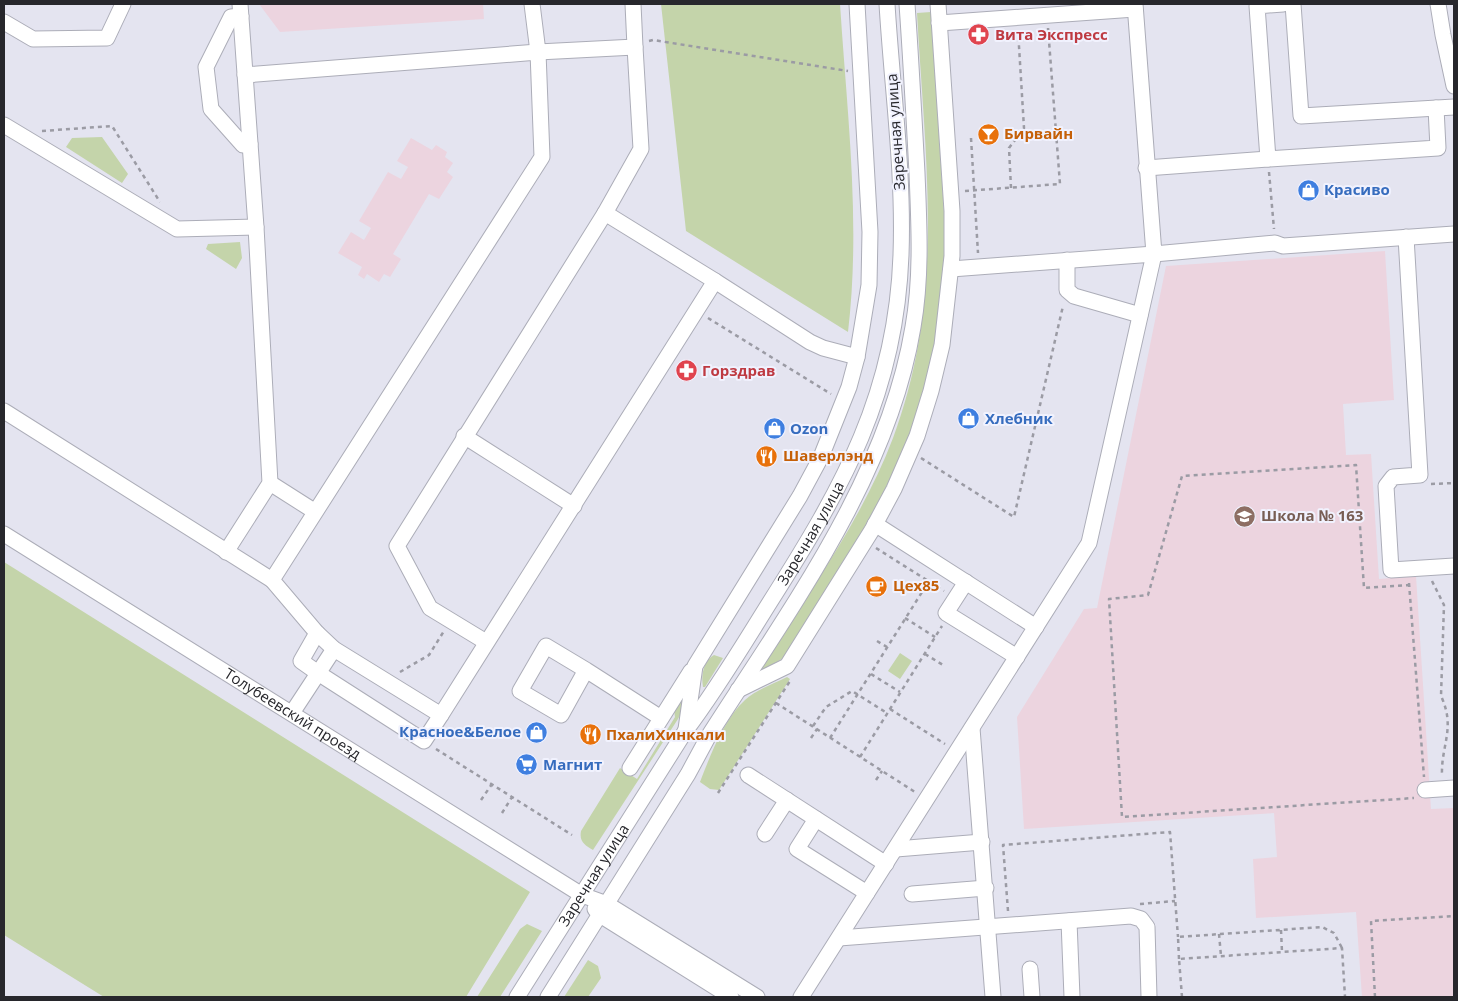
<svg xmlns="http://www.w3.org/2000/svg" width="1458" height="1001" font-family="'Open Sans',sans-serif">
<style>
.education{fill:#ecd4df}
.green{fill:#c4d4aa}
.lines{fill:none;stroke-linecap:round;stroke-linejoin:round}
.minor-casing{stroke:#acadb8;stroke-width:17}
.path{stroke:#9b9ba4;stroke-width:2.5;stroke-dasharray:4 4;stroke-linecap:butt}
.minor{stroke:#fff;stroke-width:15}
.labels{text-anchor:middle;stroke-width:4;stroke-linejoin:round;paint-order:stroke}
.health-label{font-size:15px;font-weight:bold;fill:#be3a42;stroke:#f1f2fe;text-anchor:start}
.street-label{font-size:15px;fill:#27272c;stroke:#f1f2fe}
.food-label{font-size:15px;font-weight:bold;fill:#c56008;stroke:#f1f2fe;text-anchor:start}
.shop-label{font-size:15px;font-weight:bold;fill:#366cbe;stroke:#f1f2fe;text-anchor:start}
.education-label{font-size:15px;font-weight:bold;fill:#785e54;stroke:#f1f2fe;text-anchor:start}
</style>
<rect width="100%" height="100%" fill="#e4e4f0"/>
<path class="education" d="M259,4H483L484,19L280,32Z
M411,138L432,150L436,145L447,152L445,157L453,163L447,172L453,177L439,199L429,194L393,254L401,259L390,277L384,274L379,282L367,274L364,279L358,275L362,267L338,253L351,232L364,240L371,228L359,221L388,172L401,179L408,167L397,161Z
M1385,251L1394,400L1343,404L1346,455L1371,454L1379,579L1416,576L1431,809L1454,808V997H1362L1356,912L1256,918L1253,859L1277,857L1274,813L1024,829L1017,717L1084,609L1097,608L1166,266Z"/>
<path class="green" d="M661,4H840C847,113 861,223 848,332L686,231Z
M931,12L944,212L945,256L937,331L931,365L907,446L869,526L785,657L763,670L761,667C808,593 862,520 893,438C946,296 925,160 917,13Z
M102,137L128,174L122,183L66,147L72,138Z
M240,242L242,258L236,269L206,249L208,244Z
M4,562L530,892L466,997H104L4,935Z
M900,653L912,661L900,679L888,671Z
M714,655L723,658L705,687H703C701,676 703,661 714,655Z
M787,677L790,679L719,790L710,789L700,782C710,756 724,719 745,700C756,690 773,684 787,677Z
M684,695L683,709L678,719L593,850C585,845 579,842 581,831L620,768L637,779L675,717L674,710Z
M527,924L542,931L500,997H477L520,929Z
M588,960L598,966L601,978L588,997H564Z"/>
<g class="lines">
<defs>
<g id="minor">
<path d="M532,4L538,52L635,47L633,4"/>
<path d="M1135,4L1154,254L1275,243L1283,246L1454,234"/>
<path d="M1283,4L1257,6L1268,159L1438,148L1436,108"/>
<path d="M1293,4L1301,116L1454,107"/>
<path d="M1438,4L1443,35L1454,86"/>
<path d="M241,16L231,17L206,67L211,109L243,145L250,144"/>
<path d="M4,22L33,39L107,38L123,4"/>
<path d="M939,23L1135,9"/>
<path d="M635,47L641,149L605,213L715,281"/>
<path d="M245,75L538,52L542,157L272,580L317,633L334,649L441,715L715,281L810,342L823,348L857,357"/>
<path d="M4,125L177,229L256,227L240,4"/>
<path d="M1146,168L1268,159"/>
<path d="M1406,237L1420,475L1393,477L1386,486L1391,570L1454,566"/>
<path d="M1067,260V290L1074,296L1140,315"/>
<path d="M4,411L272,580"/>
<path d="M464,436L574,506"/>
<path d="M270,483L314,511"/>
<path d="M875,524L1036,627"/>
<path id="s1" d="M4,534L582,895L607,904L757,997"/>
<path d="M226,552L270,483L256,227"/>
<path d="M966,582L946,613L1017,657"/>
<path d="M317,633L301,661L318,673L424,741L441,715"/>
<path d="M486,642L430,608L397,546L605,213"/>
<path d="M586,670L546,646L520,691L561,715L586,670L661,718"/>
<path d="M738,690L787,666L872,530L894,489L917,436L931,391L942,345L952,256V211L938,4"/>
<path d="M292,713L334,649"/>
<path d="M972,728L993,997"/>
<path d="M686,729L695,666L800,496L821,457L849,387L857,357L869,285L870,232L857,4"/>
<path d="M630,768L691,671"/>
<path d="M748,775L886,864"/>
<path d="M1425,790L1454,788"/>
<path d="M816,819L797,849L867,893"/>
<path d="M765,834L787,800"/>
<path d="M896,849L982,842"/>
<path d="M912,894L986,888"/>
<path d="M595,909L600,915L731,997"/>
<path d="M1069,921L1072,997"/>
<path d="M839,938L1131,916L1141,919L1147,927L1149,997"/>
<path d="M1030,969L1032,997"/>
<path id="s2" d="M517,997L686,730C717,689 743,645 770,602C843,487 896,394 901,255C904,171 892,87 887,4"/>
<path d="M548,997L688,774L708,737C789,610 888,478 913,327C922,276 919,224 917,173C914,117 911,60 907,4"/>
<path d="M801,997L1089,543L1154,254L951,269"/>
</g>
</defs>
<use href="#minor" class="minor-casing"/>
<path class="path" d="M649,41L653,40L848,71
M42,131L112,126L160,202
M971,138L978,253
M1269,172L1274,229
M1011,188L1009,148L1024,128L1018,30
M965,191L1060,184L1048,28
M708,318L831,394
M921,458L1014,517L1063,306
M1431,484L1454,483
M876,548L944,591
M1432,581L1444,605L1441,696C1456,728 1441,745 1442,775
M1409,583L1424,777
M1410,585L1364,588L1356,465L1182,476L1148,595L1109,599L1122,817L1414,798
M905,618L935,637
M877,641L887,647
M925,654L943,665
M400,672L429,655L444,631
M871,674L900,692
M776,703L915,792
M890,709L945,744
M813,726L826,707L852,691L887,713
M811,738L817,729
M830,738L929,581
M436,749L572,835
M860,757L942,626
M876,780L882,771
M718,793L790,681
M481,800L492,784
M502,813L512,797
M1140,904L1175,901
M1008,911L1003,845L1170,832L1178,937
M1281,930L1282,952
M1219,934L1221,956
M1179,959L1178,937L1322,927L1334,933L1342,948
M1182,997L1179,959L1342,948L1345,997
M1375,997L1371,921L1454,916"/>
<use href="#minor" class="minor"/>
</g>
<defs>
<symbol id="pharmacy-disc" viewBox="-11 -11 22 22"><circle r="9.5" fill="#e0444e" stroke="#f1f2fe"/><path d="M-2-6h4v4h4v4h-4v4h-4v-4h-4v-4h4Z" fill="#fff"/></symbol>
<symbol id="bar-disc" viewBox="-11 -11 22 22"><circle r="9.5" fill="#e8710a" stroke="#f1f2fe"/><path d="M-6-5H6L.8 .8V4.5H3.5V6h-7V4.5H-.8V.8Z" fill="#fff"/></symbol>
<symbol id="shop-disc" viewBox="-11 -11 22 22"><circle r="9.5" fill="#3f7fe0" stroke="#f1f2fe"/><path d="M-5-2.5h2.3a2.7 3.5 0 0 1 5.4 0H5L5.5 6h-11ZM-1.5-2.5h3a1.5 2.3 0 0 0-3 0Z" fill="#fff"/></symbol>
<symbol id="restaurant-disc" viewBox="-11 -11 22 22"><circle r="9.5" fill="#e8710a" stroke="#f1f2fe"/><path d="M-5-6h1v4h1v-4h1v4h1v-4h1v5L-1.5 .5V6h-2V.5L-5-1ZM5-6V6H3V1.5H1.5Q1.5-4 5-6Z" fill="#fff"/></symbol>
<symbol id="school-disc" viewBox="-11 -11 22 22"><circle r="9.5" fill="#8d6e63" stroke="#f1f2fe"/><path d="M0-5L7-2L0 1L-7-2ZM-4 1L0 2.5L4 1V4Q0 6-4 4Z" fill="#fff"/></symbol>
<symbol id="cafe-disc" viewBox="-11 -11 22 22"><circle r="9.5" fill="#e8710a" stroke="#f1f2fe"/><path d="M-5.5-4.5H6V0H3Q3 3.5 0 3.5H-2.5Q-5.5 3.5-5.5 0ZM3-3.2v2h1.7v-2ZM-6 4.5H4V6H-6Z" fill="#fff"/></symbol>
<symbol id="supermarket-disc" viewBox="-11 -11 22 22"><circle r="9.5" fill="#3f7fe0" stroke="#f1f2fe"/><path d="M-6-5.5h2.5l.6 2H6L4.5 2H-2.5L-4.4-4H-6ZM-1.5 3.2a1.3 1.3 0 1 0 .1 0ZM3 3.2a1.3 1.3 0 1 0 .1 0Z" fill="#fff"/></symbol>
</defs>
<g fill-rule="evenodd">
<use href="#pharmacy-disc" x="966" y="22" width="25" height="25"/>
<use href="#bar-disc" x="976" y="122" width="25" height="25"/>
<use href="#shop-disc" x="1296" y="178" width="25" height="25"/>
<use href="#pharmacy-disc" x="674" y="358" width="25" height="25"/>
<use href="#shop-disc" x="956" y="406" width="25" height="25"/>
<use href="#shop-disc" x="762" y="416" width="25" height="25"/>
<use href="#restaurant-disc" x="754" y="444" width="25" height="25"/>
<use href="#school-disc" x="1232" y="504" width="25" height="25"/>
<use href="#cafe-disc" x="864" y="574" width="25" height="25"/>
<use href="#shop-disc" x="524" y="720" width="25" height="25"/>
<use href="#restaurant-disc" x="578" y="722" width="25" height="25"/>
<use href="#supermarket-disc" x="514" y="752" width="25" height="25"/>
</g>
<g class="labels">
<g class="health-label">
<text x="995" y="40">Вита Экспресс</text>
<text x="702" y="376">Горздрав</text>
</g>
<g class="street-label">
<text transform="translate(896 132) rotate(-94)" y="5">Заречная улица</text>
<text dy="5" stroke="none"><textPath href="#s2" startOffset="549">Заречная улица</textPath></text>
<text dy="5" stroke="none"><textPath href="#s1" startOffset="340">Толубеевский проезд</textPath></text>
<text dy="5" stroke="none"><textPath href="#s2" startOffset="144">Заречная улица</textPath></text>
</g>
<g class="food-label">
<text x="1004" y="139">Бирвайн</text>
<text x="783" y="461">Шаверлэнд</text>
<text x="893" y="591">Цех85</text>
<text x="606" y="740">ПхалиХинкали</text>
</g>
<g class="shop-label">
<text x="1324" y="195">Красиво</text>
<text x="985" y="424">Хлебник</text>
<text x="790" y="434">Ozon</text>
<text x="521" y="737" text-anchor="end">Красное&amp;Белое</text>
<text x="543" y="770">Магнит</text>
</g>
<g class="education-label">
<text x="1261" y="521">Школа № 163</text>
</g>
</g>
<rect width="1458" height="1001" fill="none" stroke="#27272c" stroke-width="10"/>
</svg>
